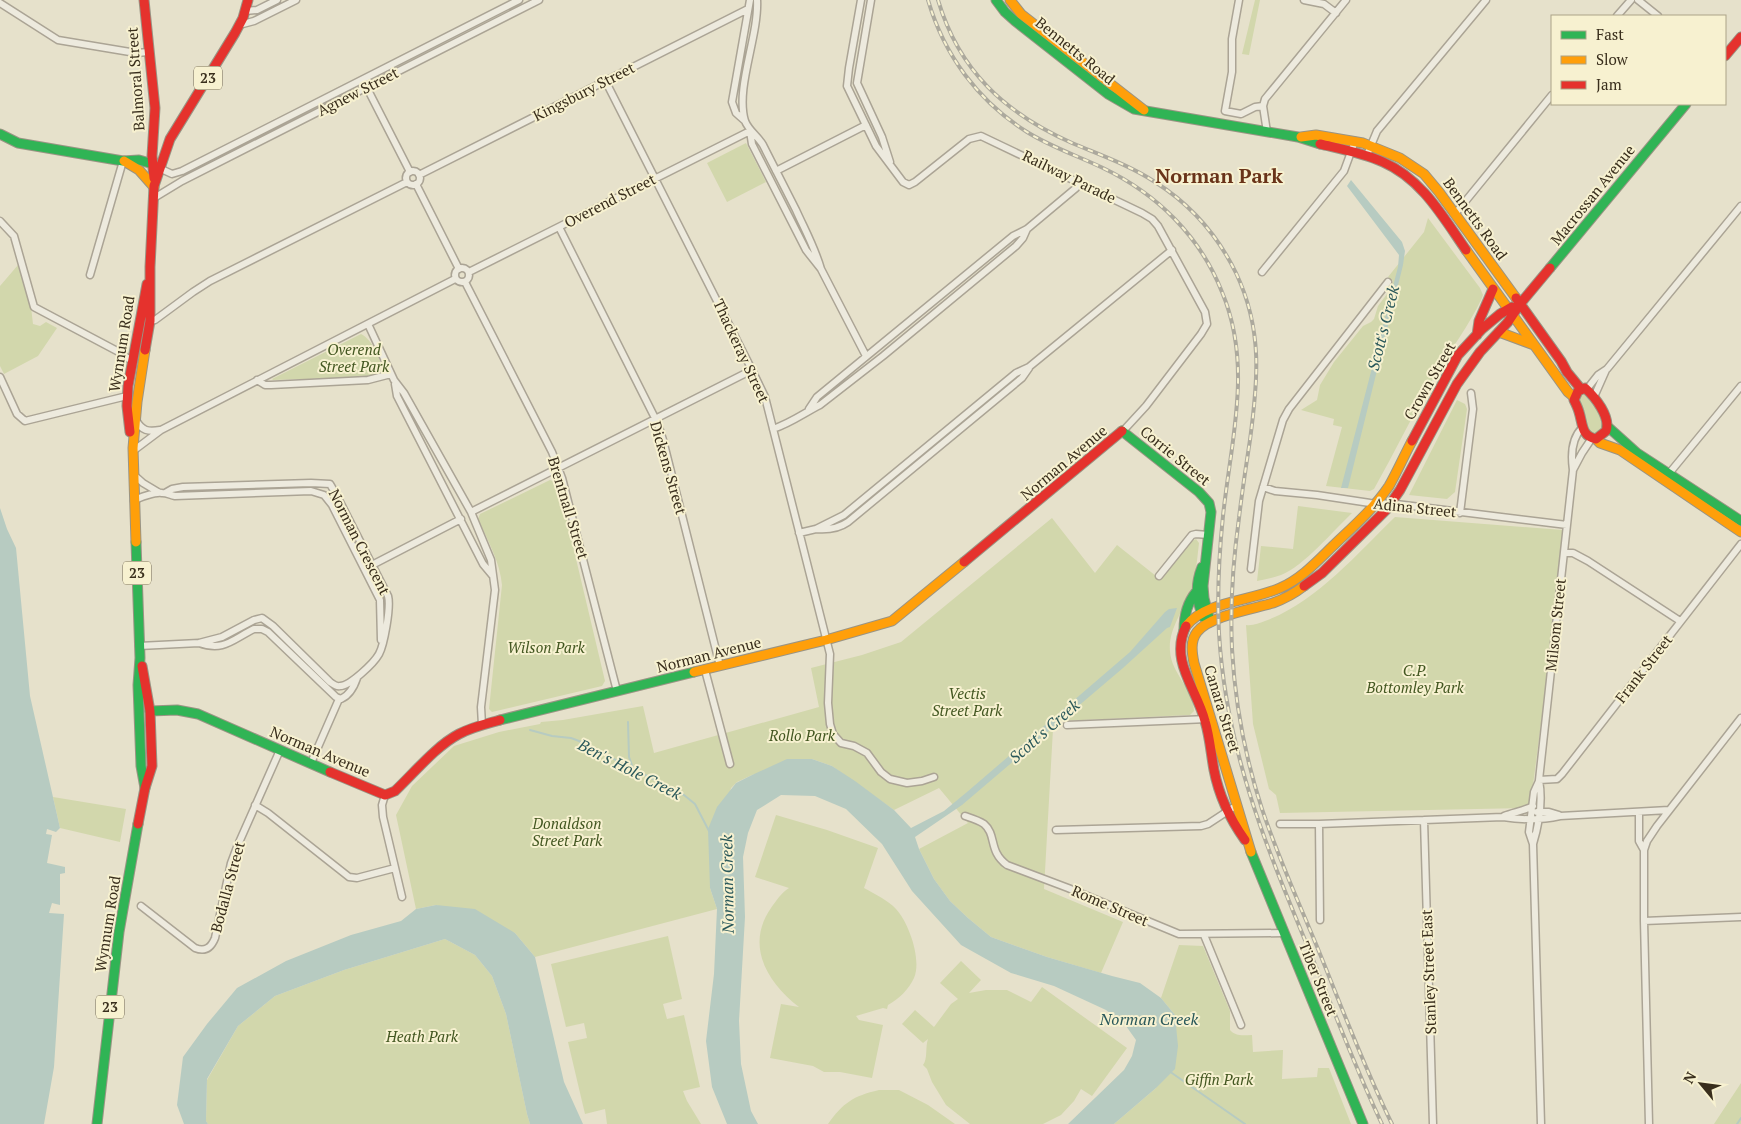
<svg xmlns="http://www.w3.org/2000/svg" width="1741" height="1124" font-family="'PT Serif',serif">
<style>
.green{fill:#d2d7ac}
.water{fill:#b7cbc1}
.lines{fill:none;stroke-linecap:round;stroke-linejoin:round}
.stream{stroke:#b7cbc1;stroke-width:2}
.street-casing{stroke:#aba495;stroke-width:9}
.fast-casing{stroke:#9a9484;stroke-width:11}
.slow-casing{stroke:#9a9484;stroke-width:11}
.jam-casing{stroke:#9a9484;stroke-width:11}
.street{stroke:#edeade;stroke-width:6}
.fast{stroke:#30b455;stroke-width:9}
.slow{stroke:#ff9f0a;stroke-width:9}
.jam{stroke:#e5322d;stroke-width:9}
.rail-casing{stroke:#aca99d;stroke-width:4}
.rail{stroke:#f7f1d0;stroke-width:2;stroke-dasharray:5.5;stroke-linecap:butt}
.labels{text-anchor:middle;stroke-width:4;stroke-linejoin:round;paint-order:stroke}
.shield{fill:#f7f1d0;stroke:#726852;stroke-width:1}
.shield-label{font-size:14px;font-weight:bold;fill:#392e1c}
.street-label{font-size:15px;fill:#392e1c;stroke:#f7f1d0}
.park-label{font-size:15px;font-style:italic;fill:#435721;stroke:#f7f1d0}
.water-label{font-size:16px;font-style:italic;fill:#2a585a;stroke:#f7f1d0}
.district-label{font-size:20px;font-weight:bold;fill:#693319;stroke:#f7f1d0}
</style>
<rect width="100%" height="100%" fill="#e6e1cb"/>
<path class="green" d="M1255,0H1260L1249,55L1242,54Z
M746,143L766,182L727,202L707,163Z
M1428,218L1480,288L1483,295L1482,298C1469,326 1450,350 1434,377C1413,414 1395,452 1374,489L1370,491L1326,486L1342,427L1333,425L1334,419L1301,410L1317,400L1320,385L1334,362L1363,326L1371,322L1374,319L1378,306L1390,290L1393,281L1388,277L1424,232Z
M18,265L31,307L33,324L40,326L46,322L57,328L38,356L4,374L0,366V286Z
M361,334C373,340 381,360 383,372L381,375L368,377L273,380L272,379Z
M1584,393C1594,397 1603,418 1603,429L1597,434L1588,432L1578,401L1580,395Z
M1457,400L1465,404L1467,409L1455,492L1447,499L1409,495Z
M550,480L558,483L605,681L602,686L492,712L489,709L502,585C500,562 488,541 478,519L480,514Z
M1298,506L1352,513C1334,530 1304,566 1281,575C1273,578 1265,579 1257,581L1261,546L1293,549Z
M1395,517L1563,530L1548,670L1530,808L1280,813L1276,795L1269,789L1253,724L1246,625C1253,626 1259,623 1265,621C1315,603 1357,554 1395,517Z
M1052,518L1095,573L1117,545L1161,580L1192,541L1196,539L1199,543C1197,560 1196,577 1190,593C1183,611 1168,630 1170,651C1171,673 1194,690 1194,711L1190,715L1061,721L1053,729L1044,889L1123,922L1101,973L1047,957L991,937L968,918L950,901L934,879L919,849L968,823L939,788L894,810L832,766L812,759L752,775L737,782L731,788L710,888L717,909L535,957L515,933L436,905L416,909L396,815L412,786L454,746L499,732L540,724L541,722L563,720L643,706L654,753L819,707L811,668L862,655L901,642Z
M53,797L126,809L120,842L60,828Z
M776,815L827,830L878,848L864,888C875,894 889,901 896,909C909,923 922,960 914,978C909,989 899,999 888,1005L887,1009L883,1008L856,1016L859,1020L883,1025L872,1078L840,1072H824L813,1066L770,1058L781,1004L799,1007C767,983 745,945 771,908C776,901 781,893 789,888L755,877Z
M668,936L682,999L663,1004L667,1019L684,1015L700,1087L683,1091L687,1101L701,1124H607L605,1109L585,1114L568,1042L587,1038L584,1023L566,1027L551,964Z
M445,939L475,955L492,976L506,1014L527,1114L530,1124H208L206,1121L207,1080L238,1026L275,996L344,970Z
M1179,945L1203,946L1230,1011V1030C1236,1037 1244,1035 1252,1035L1253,1052L1283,1050L1282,1079L1317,1077L1318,1068H1329L1351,1124H1114L1156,1088L1175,1015L1161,998Z
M961,961L981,980L969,993L986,990H1007L1031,1002L1042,987L1127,1048L1092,1096L1081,1089L1074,1101L1061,1115L1043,1124H970L946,1105L932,1082L927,1069L923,1065C928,1059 925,1047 928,1039L923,1043L902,1024L915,1010L934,1027L951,1004L958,999L940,983Z
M1741,1083V1124H1714Z
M879,1090H899L928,1105L955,1124H828C843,1103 853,1096 879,1090Z"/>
<path class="water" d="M1351,180L1402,242L1405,251L1403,265L1348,488H1341L1398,267L1399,255L1347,186Z
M0,508L7,529L16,548L30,696L60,828L56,832L47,829L46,834L52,835L47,863L65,867V873L60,874V905L52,903L49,913L64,914L54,1067L44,1124H0Z
M1177,608L1170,627L1167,628L1123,668L962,805L915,837L919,849L934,879L950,901L968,918L991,937L1047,957L1112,976L1140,983L1161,998L1175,1015L1178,1046L1175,1069L1156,1088L1114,1124H1068L1124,1070L1132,1056L1136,1040L1126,1026L1106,1010L1054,986L1011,973L961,945L912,891L882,844L846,809L815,796L781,795L757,810L748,833L743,857L745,917L739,1021L741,1064L751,1111L758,1124H727L712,1087L706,1041L714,974L717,909L710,888L708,829L717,807L736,783L752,775L787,759H812L832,766L855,781L894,810L911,828L944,811L967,792L1130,652L1165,612L1169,609Z
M436,905L475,909L515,933L535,957L564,1082L583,1124H530L527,1114L506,1014L492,976L475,955L445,939L344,970L275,996L238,1026L207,1079L206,1121L208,1124H184L177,1105L183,1057L207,1024L237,988L286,961L351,935L401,921L416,909Z"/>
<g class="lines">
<path class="stream" d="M628,722L629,757L633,768
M530,730L552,736L571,738L579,741L684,795L695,804L709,831
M1169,1071L1245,1124
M1737,1124L1741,1118"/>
<defs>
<path id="street" d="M757,0C759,36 735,88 745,121C749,131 758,136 763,145C774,167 785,188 796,210C805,230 815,248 821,269
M861,0L849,68L847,86L876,146L903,182L909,185L915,182L969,139L981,136L1142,213L1152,219L1158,226L1205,312L1207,324L1201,334L1146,406L1123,431
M871,0L857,83L882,137L890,162
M1239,0L1232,39V72L1225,111L1241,114L1255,107L1263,106
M1304,0L1324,4L1336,13
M1638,0L1658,16
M0,3L58,40L136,53L149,52
M245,11L257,10L277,0
M1617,16L1631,0
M239,25L254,21L296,0
M606,82L752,370L765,397L830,654L828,703L830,724L833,734L841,743L854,746L867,753L881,772L890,779L907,783L922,781L934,777
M367,88L410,172
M745,121L736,113L732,102L750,0
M750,131L752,144L806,250L821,269L866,356
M1267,132L1263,106L1265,99L1346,0
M1367,155L1377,131L1486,0
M159,168L172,174L182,171L519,0
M406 178a7 7 0 1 1 14 0a7 7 0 1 1-14 0Z
M776,171L866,125
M419,175L748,9
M416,184L459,269
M154,198L182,181L539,0
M1455,214L1552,95
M0,221L14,236L34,307L117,351L132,361
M559,227L658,424L663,440L720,666
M455 275a7 7 0 1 1 14 0a7 7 0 1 1-14 0Z
M469,272L750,131
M1262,272L1344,171L1355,141
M90,275L123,161
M465,282L552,452L562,478L617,691
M150,321L155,320L193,292L210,281L407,182
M368,324L394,380L404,393L471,512L491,560L495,590L481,707L482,725
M0,377L17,414L25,421L127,396
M257,380L265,385H271L368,380L391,374
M395,384L397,396L483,564L493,576
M1587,389L1598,375L1607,369L1741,206
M1594,397L1606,370
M809,409L817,397L1013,236L1027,229L1076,188L1080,182
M136,420C142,431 148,432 160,430
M773,429C791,423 804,413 820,405L883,356L1016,246L1023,238L1027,229
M133,451L161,430L455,279
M1573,470L1582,453L1592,438
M134,475L143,483L158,492
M1667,476L1741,386
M1263,487L1275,491L1317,495L1370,503L1396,504L1567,525
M134,501C139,497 156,492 162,493C167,493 170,495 175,496L311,491L324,495L332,505L380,600L381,640
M471,512L752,370
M1460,513L1473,409L1471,393
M816,529C827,530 838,529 848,522L1022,378L1029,368
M799,533L816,529L844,515L1016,373L1029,367L1172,250
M1564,553H1573L1588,561L1680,621
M372,565L461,519
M1251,569L1259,501L1283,420L1289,409L1388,282
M1159,576L1192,535L1196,534L1208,535
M199,643C224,652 233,639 254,629H262L268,632L336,697L341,699C350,695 354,687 357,678
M139,646L199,643L222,637L254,620L262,618L273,626L330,682C333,684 336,687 340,686C350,686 374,663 379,654C384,645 391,607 388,596L337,496L330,484L311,483L183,487L172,489L165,493
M705,670L730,764
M1067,725L1208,719
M311,763L339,699
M1539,780L1557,779L1562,774L1741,544
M1539,781L1534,792L1529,832L1533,844L1541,1124
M385,795L382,805L383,817L402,897
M255,805L268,813L349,877L357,878L395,868
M1537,812H1549L1559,815
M1639,812V841L1644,850
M965,816C971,818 978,820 984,824C997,835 988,851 1007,865L1068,888L1179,934L1284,933
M1504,816C1514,812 1524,811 1533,806
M1424,820L1433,1124
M1280,824H1319L1503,817C1522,820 1542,820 1560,816L1669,810
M1319,824L1320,920
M1056,830L1201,826L1208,824L1237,805
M1533,844C1539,824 1543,801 1539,780L1573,470C1571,456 1571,439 1582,428
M141,906L195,948C205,952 211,948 215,938L231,863L237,847L280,750
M1644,921L1741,917
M1204,935L1241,1025
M1649,1124L1644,921V850L1647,841L1657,826L1741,718"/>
<path id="fast" d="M996,0L1005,12L1015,21L1108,94L1134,109L1298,137L1320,144
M0,134L18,143L123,161L139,160L153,164
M1550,268L1686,104
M1607,426L1637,453L1741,521
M1122,431L1199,492L1209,503L1211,512L1203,586L1204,598L1210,622
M136,542L140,658L138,685L141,766L145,788
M1202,567C1195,585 1196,599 1203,617
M1184,630C1184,616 1187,603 1196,592
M150,711L177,710L198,714L330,772
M500,720L694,672
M1251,852L1363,1124
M97,1124L119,932L138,824"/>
<path id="slow" d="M1010,0L1021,14L1144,110
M1301,137L1316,135L1363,143L1400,158L1424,174L1439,192L1516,298
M124,161L139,170L154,187
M1466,250L1568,392L1574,397
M1499,332L1534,345
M1596,439L1600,443L1620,450L1741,532
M136,542L133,448L137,402L145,350
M1186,626C1206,601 1251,601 1280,588C1303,578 1319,559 1337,542C1355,525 1375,507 1389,486C1397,472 1404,456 1412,441
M694,672L826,640L892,621L964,562
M1251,852L1194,663C1192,653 1190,641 1197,632C1209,616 1253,609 1273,603C1284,599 1295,593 1304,586"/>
<path id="jam" d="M144,0L155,108L152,156L154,178
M1725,56L1741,37
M1320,144C1341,149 1363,153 1383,162C1422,179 1443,217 1466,250
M1516,298L1561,361L1567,372L1581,389
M1477,335L1479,321L1493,289
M145,350L150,321V267L154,186L170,139L235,33L243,18L248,0
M1585,388C1595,397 1611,417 1606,431L1596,439C1581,436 1583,424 1579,412C1578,408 1576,404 1574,400L1578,391Z
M130,432L127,406L128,386L147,284
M1412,441L1458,355L1482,329L1500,314L1512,307
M964,562L1122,431
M1304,586L1322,573L1386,510L1400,490L1457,384L1480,352L1508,322L1520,304L1550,268
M1186,626C1169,661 1197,689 1205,721C1210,737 1211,754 1214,770C1219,796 1230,819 1245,840
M330,772L385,795L395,791C414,773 436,746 459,734C472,727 486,724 500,720
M138,824L145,788L152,766L150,711L142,666"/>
</defs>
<use href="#street" class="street-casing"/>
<use href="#fast" class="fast-casing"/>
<use href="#slow" class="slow-casing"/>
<use href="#jam" class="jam-casing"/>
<use href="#street" class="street"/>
<use href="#fast" class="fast"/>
<use href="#slow" class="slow"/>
<use href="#jam" class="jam"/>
<defs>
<path id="rail" d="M928,0C944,55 978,101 1027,132C1051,147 1078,156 1103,168C1157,194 1200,236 1222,292C1253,366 1231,439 1223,516C1219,555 1217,594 1219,633C1226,754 1269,853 1314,962C1336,1016 1357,1072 1382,1124
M938,0C959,71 1005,113 1072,143C1100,155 1129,165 1155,182C1190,204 1218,236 1236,273C1263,330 1258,380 1250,440C1246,466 1242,492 1239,518C1233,561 1230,605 1232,649C1235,703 1245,757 1262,809C1278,857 1299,903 1318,949C1342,1008 1364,1067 1392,1124"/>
</defs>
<use href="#rail" class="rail-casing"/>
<use href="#rail" class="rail"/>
</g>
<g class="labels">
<g class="shield">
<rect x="194" y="66.5" width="28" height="23" rx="4"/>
<rect x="123" y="561.5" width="28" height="23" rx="4"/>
<rect x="96" y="995.5" width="28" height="23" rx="4"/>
</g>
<g class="shield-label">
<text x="208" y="83">23</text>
<text x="137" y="578">23</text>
<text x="110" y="1012">23</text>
</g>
<g class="street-label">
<text transform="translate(1075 51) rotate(39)" y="5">Bennetts Road</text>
<text transform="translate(136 79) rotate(-94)" y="5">Balmoral Street</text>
<text transform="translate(358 92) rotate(-27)" y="5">Agnew Street</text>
<text transform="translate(584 92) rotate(-27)" y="5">Kingsbury Street</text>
<text transform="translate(1069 177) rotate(26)" y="5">Railway Parade</text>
<text transform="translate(1593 195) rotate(-51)" y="5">Macrossan Avenue</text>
<text transform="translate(610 201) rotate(-27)" y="5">Overend Street</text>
<text transform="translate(1475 219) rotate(54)" y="5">Bennetts Road</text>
<text transform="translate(122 344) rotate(-81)" y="5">Wynnum Road</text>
<text transform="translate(741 351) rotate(65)" y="5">Thackeray Street</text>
<text transform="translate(1430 381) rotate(-60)" y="5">Crown Street</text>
<text transform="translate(1175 456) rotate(39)" y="5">Corrie Street</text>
<text transform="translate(1064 463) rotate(-40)" y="5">Norman Avenue</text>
<text transform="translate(668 468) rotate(74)" y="5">Dickens Street</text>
<text transform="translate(568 508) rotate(73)" y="5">Brentnall Street</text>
<text transform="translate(1415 508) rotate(6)" y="5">Adina Street</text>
<text transform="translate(359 542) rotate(63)" y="5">Norman Crescent</text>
<text transform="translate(1556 625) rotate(-84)" y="5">Milsom Street</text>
<text transform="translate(709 655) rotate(-14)" y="5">Norman Avenue</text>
<text transform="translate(1644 669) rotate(-52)" y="5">Frank Street</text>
<text transform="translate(1222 709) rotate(73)" y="5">Canara Street</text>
<text transform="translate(320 752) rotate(23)" y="5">Norman Avenue</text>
<text transform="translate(228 887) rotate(-75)" y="5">Bodalla Street</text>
<text transform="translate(1110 906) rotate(23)" y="5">Rome Street</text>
<text transform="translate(108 924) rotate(-81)" y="5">Wynnum Road</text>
<text transform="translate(1429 972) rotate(-92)" y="5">Stanley Street East</text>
<text transform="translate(1318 979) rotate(68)" y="5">Tiber Street</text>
</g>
<g class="park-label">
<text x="354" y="355">Overend<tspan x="354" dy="17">Street Park</tspan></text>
<text x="546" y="653">Wilson Park</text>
<text x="1415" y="676">C.P.<tspan x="1415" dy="17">Bottomley Park</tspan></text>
<text x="967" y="699">Vectis<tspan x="967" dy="17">Street Park</tspan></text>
<text x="802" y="741">Rollo Park</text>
<text x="567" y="829">Donaldson<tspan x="567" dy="17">Street Park</tspan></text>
<text x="422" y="1042">Heath Park</text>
<text x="1219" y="1085">Giffin Park</text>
</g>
<g class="water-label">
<text transform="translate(1383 328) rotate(-76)" y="6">Scott's Creek</text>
<text transform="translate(1044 731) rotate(-41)" y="6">Scott's Creek</text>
<text transform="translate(630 769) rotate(27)" y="6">Ben's Hole Creek</text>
<text transform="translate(727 884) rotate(-91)" y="6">Norman Creek</text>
<text x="1149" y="1025">Norman Creek</text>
</g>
<g class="district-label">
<text x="1219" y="183">Norman Park</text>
</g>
</g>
<rect x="1551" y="15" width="175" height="90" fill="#f7f1d0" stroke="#aba388"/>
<rect x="1561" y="31" width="25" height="8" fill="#30b455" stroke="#aba388"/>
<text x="1596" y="40" font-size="15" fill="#392e1c">Fast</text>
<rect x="1561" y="56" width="25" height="8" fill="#ff9f0a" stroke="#aba388"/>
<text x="1596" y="65" font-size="15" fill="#392e1c">Slow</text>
<rect x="1561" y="81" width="25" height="8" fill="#e5322d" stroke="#aba388"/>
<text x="1596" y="90" font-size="15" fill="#392e1c">Jam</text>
<g transform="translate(1701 1084) rotate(299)" stroke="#f7f1d0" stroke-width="4" paint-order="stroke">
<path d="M0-4L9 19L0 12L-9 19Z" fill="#392e1c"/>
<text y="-8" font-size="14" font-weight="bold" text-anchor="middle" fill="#392e1c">N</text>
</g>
</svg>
